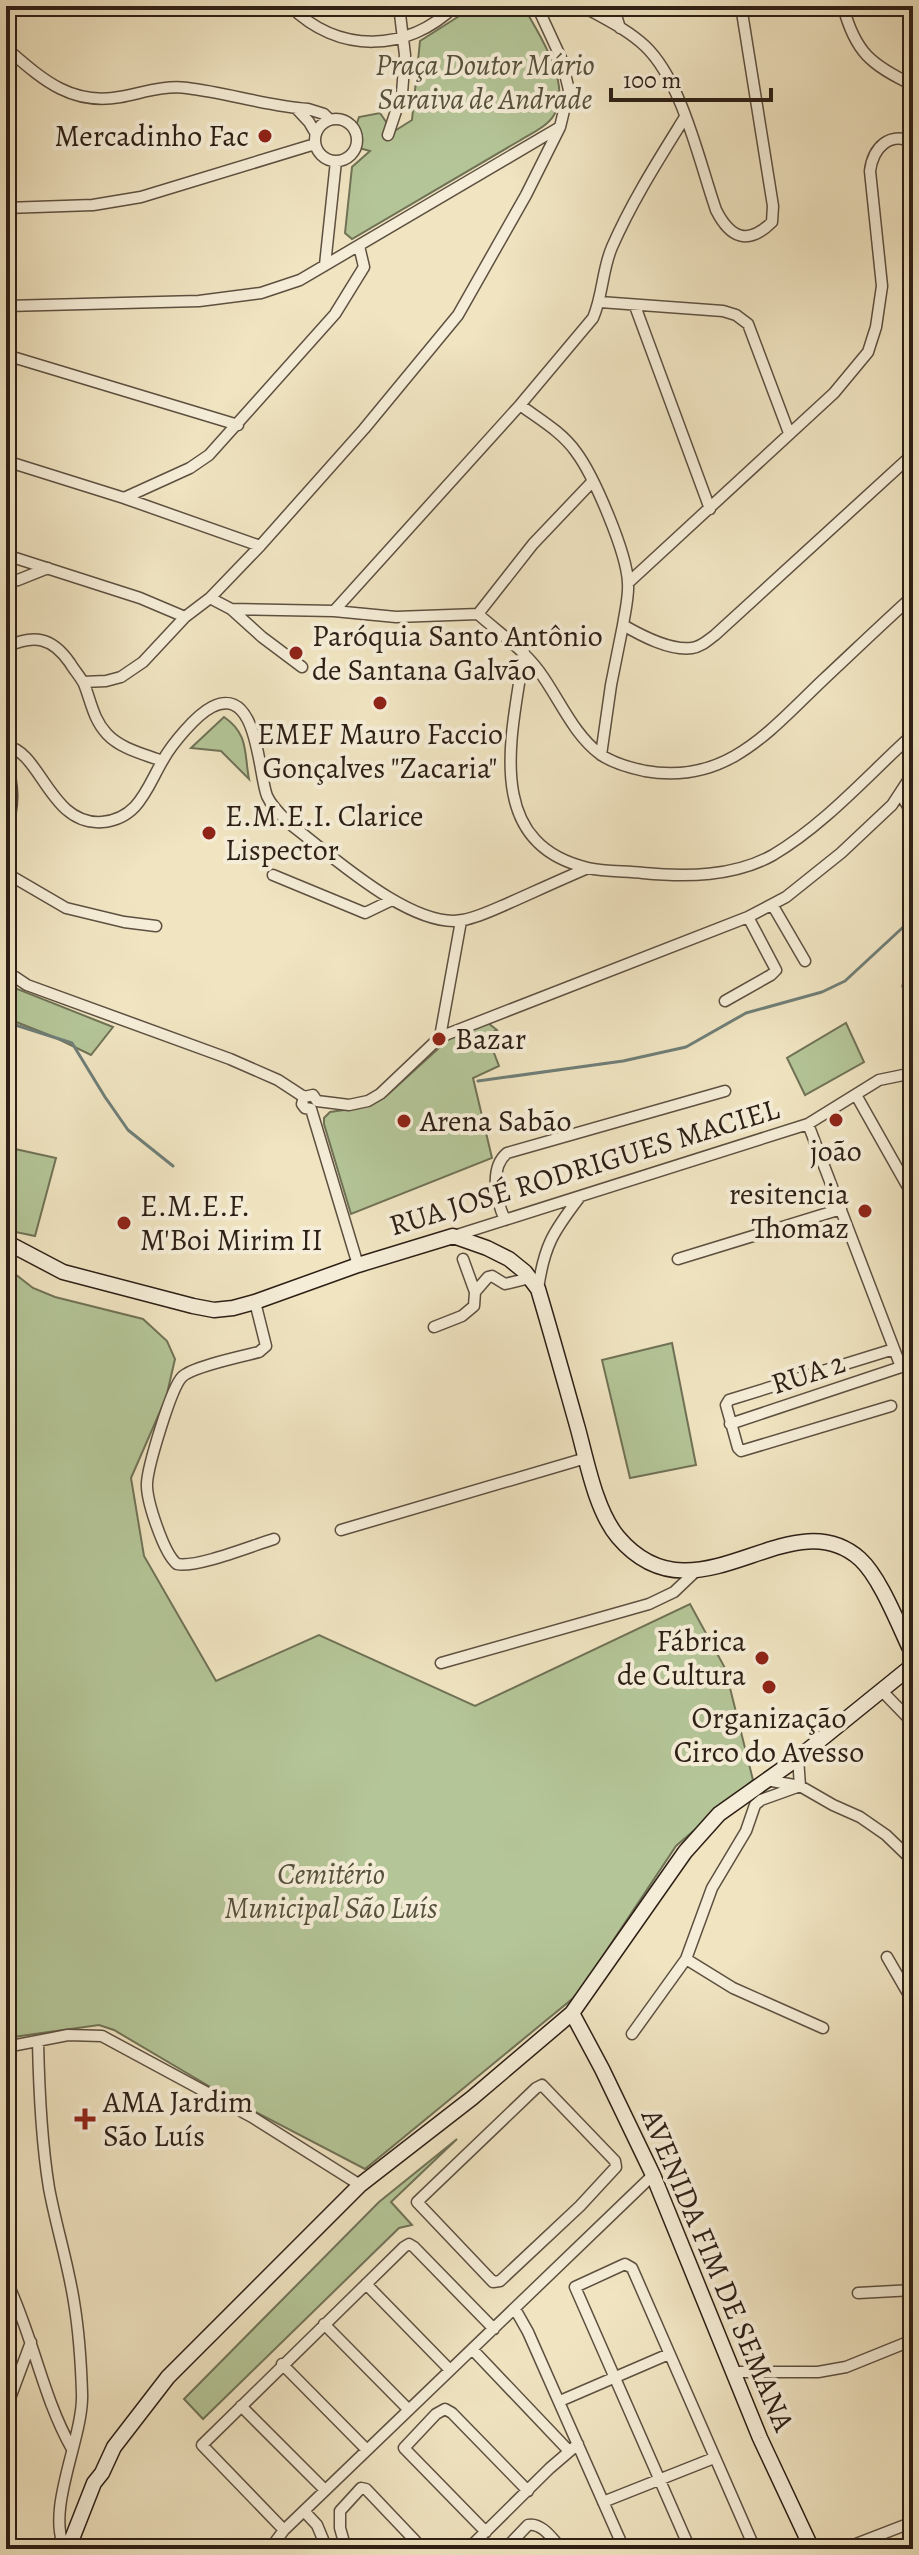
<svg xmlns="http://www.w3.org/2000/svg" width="919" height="2555" font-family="Alegreya,serif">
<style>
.green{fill:#b4c597;stroke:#707256;stroke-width:2}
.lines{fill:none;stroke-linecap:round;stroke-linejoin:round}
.stream{stroke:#6f7e77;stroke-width:3}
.street-casing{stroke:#5e5041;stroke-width:13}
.secondary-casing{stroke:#2d1f16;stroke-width:17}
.street{stroke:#f5edd7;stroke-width:10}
.secondary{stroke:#f5edd7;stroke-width:14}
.poi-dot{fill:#8f2418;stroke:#f5edd7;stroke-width:3}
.labels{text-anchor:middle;stroke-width:8;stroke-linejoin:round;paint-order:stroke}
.park-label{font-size:30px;font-style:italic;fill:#56513d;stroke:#f5edd7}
.poi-label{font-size:30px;fill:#2d1f16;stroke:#f5edd7;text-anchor:start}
.street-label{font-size:30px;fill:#2d1f16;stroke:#f5edd7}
</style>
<rect width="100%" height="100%" fill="#f0e4c1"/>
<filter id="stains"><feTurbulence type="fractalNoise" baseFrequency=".0025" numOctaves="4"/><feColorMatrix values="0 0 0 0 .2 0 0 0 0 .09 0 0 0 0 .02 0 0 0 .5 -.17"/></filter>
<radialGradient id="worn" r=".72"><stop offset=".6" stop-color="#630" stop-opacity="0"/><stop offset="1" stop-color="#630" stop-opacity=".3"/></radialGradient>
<path class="green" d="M475,6H523C538,32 573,85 554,115C547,127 530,134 519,141L352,239L345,233L352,167L370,151L359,148L355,129L359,117L380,113L393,132L412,120L420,41Z
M224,717C249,734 244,753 249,779L221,751L191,748Z
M6,984L7,985L113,1027L91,1055L54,1037L6,1018Z
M488,1023L497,1030L487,1035L499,1066L473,1078L492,1158L351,1214L324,1124V1118L330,1112L351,1109L385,1097L451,1037Z
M846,1023L864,1062L805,1095L787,1058Z
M6,1147L56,1158L35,1236L6,1230Z
M6,1267L33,1288L55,1297L143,1319L167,1341L175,1359L166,1398L131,1478L144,1556L216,1681L319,1635L475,1706L690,1604L725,1668L753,1780L676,1846L577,1995L365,2169L229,2098L114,2030L99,2025L6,2038Z
M672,1343L696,1465L630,1478L602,1360Z
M457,2139L391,2202L412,2225L399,2228L203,2419L184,2399L379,2202Z"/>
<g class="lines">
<path class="stream" d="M6,1022L72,1043L105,1097L128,1130L173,1166
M478,1081L623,1061L686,1047L746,1013L822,992L845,981L913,918"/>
<defs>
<path id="street" d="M290,6C338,54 407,53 455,6
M582,6C603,18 627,29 645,46C682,81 699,161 716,210C730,238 748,246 772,222L773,206L741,6
M613,6L620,28
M843,6C855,52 871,65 913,85
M6,48C41,78 70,106 120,97C142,93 164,85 187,88C228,93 267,106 308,109L324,114L330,120
M296,108L309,122L316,134
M315 140a21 21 0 1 1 42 0a21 21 0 1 1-42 0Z
M388,135L402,93L405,55L399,6
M6,208L93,205L141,197L315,144
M325,265L336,161
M600,302L723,311L736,315L748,324L789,433
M6,306L199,301L261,293L300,280L560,127
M635,306L710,509
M6,355L238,425
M520,405C539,419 562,432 576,452C594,476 627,553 628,583C629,596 625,612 623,625C642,636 670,651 692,648C701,647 708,640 715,635L913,454
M6,461L124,498L260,546
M124,498L190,468L209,455L335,314L364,267L359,246
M6,555L140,598L185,617
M6,582L18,580L48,568
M628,583L834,393L868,352L876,327L882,286L870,171C873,148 889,131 913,142
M210,598L231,609L334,611L396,617L478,614C499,633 522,648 539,671C559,698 573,734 600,754C612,763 631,768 645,771C727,786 771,729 824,679C854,651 883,623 913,596
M231,609L262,637L302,667
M334,611L520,405L593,318C603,295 602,270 612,247C632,201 659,159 685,117
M478,614L533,544L592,482
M6,647C34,634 52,637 70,663C74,670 80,676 84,684C91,701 93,719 107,734C121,749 144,754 162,761
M524,652C513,730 480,843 588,868C605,872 625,871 643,873C686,877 734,877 773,855C825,824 867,776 911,736
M83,682L106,681L121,677L143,662L185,617L210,598L260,546L364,429L458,315L526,195L560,127L569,90L561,58L537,6
M6,746C41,751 50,826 102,822C139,819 147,787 163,760C172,744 196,715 212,707C258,684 258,773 267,796C272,807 281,815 290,824C330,854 412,930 463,920C479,917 495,909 509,903C536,891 562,879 588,868
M601,755L611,685L623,625
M6,760C13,784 15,805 6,829
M901,794L913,816
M6,873L66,908L124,922L156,926
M273,875L365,913L392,900
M773,906L805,961
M6,966L12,975L27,985L230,1059L278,1080L304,1097
M908,986L913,982
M725,1001L771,975L776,970L748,917
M440,1037L461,921
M856,1095L913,1196
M311,1109L305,1108L302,1104L304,1097L313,1095L317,1101L349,1105L368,1101L380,1094L440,1037L748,917L786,897L841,853L892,805L909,779L913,734
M311,1109L358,1265
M808,1124L901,1367L913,1368
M505,1220C496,1200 489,1168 507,1153L725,1091
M454,1236L808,1124L879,1080L913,1073
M678,1259L841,1209
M538,1289C544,1246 553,1232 579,1198
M475,1292L488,1277L492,1276L505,1284L530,1278
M255,1302L266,1346L259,1352C243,1356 191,1367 182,1377C171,1388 148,1466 147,1483C146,1500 164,1554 177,1564C197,1568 251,1546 274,1539
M434,1327L462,1316L474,1306L475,1292L463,1259
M891,1406L741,1451L738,1448L726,1405L729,1400L894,1349
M730,1424L901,1367
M341,1530L586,1458
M441,1663L649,1604L674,1592L695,1572
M882,1691L913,1723
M798,1758L800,1786
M766,1780L800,1786L833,1805L860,1817L886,1835L913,1861
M887,1957L913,2002
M686,1959L733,1988L823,2028
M632,2034L686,1959L712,1888L746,1831L755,1805L761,1800L800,1786
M38,2041C39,2090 41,2139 49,2188C56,2226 68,2263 74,2302C79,2332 81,2362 82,2393C84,2437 45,2509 65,2549
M6,2047L68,2035L102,2036L252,2117L360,2185
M542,2085L615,2161L616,2167L580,2206L500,2281L493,2282L417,2202L536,2088Z
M6,2280C33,2335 42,2396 72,2449
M366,2284L450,2370
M858,2293L913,2290
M515,2309L528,2332L624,2549
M324,2324L408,2409
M472,2349L569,2451
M282,2364L367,2450
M734,2372H818L846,2367L913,2340
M560,2401L669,2354
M241,2406L325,2490
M6,2409L31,2342
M603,2502L714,2458
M304,2511L317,2525L327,2549
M284,2530L202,2445L404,2247L409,2244L414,2247L494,2329
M486,2532L404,2448L436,2414L445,2409L452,2413L528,2491
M270,2549L284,2530L653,2175
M346,2549L340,2528V2511L361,2488L366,2489L423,2549
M468,2549L550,2468L578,2444
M505,2549L528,2525C542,2522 553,2540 562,2549
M690,2549L575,2287L625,2264L632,2268L636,2277L755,2549
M843,2549L913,2522"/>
<path id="secondary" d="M6,1242L63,1272L193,1306L214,1310L233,1308L255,1302L358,1265L453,1236L487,1248L509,1259L525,1272L538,1289C552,1336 565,1383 578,1429C587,1462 596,1511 618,1537C696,1629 789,1496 860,1559C881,1578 900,1629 913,1655
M572,2013L602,2069L653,2175L760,2438L812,2549
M68,2549L94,2483L102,2473L114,2447L168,2377L360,2185L472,2098L572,2013L685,1852L719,1814L798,1758L913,1665"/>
</defs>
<use href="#street" class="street-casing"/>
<use href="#secondary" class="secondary-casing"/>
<use href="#street" class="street"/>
<use href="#secondary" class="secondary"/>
</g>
<g class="poi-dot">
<circle cx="265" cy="136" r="8"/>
<circle cx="296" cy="653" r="8"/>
<circle cx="380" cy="703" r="8"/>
<circle cx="209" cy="833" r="8"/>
<circle cx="439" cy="1039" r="8"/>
<circle cx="836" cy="1120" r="8"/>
<circle cx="404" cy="1121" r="8"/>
<circle cx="865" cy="1211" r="8"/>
<circle cx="124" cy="1223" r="8"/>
<circle cx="762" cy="1658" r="8"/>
<circle cx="769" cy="1687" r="8"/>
<path d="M81 2107h8v8h8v8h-8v8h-8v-8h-8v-8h8z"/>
</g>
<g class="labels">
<g class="park-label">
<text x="485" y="75">Praça Doutor Mário<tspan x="485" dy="34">Saraiva de Andrade</tspan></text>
<text x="331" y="1884">Cemitério<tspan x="331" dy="34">Municipal São Luís</tspan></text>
</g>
<g class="poi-label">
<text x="249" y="146" text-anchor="end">Mercadinho Fac</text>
<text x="312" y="646">Paróquia Santo Antônio<tspan x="312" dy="34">de Santana Galvão</tspan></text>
<text x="380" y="744" text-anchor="middle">EMEF Mauro Faccio<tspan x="380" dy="34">Gonçalves "Zacaria"</tspan></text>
<text x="225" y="826">E.M.E.I. Clarice<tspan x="225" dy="34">Lispector</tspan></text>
<text x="455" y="1049">Bazar</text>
<text x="420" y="1131">Arena Sabão</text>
<text x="836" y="1161" text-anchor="middle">joão</text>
<text x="849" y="1204" text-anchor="end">resitencia<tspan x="849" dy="34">Thomaz</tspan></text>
<text x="140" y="1216">E.M.E.F.<tspan x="140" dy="34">M'Boi Mirim II</tspan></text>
<text x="746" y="1651" text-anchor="end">Fábrica<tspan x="746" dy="34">de Cultura</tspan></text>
<text x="769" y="1728" text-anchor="middle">Organização<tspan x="769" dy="34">Circo do Avesso</tspan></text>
<text x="103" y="2112">AMA Jardim<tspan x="103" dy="34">São Luís</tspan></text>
</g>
<g class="street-label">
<text transform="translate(584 1167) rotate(-17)" y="10">RUA JOSÉ RODRIGUES MACIEL</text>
<text transform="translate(808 1373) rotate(-18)" y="10">RUA 2</text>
<text transform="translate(718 2270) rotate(67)" y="10">AVENIDA FIM DE SEMANA</text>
</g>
</g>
<rect width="919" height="2555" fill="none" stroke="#f0e4c1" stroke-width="32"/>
<rect x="8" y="8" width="903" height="2539" fill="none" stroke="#2d1f16" stroke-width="4"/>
<rect x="16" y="16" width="887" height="2523" fill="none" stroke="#2d1f16" stroke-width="2"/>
<path d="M611 88v12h160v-12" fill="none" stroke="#2d1f16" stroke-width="4"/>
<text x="623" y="88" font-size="24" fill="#2d1f16" stroke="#f5edd7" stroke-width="6" paint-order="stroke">100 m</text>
<rect width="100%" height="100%" filter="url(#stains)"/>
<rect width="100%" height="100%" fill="url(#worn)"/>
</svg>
